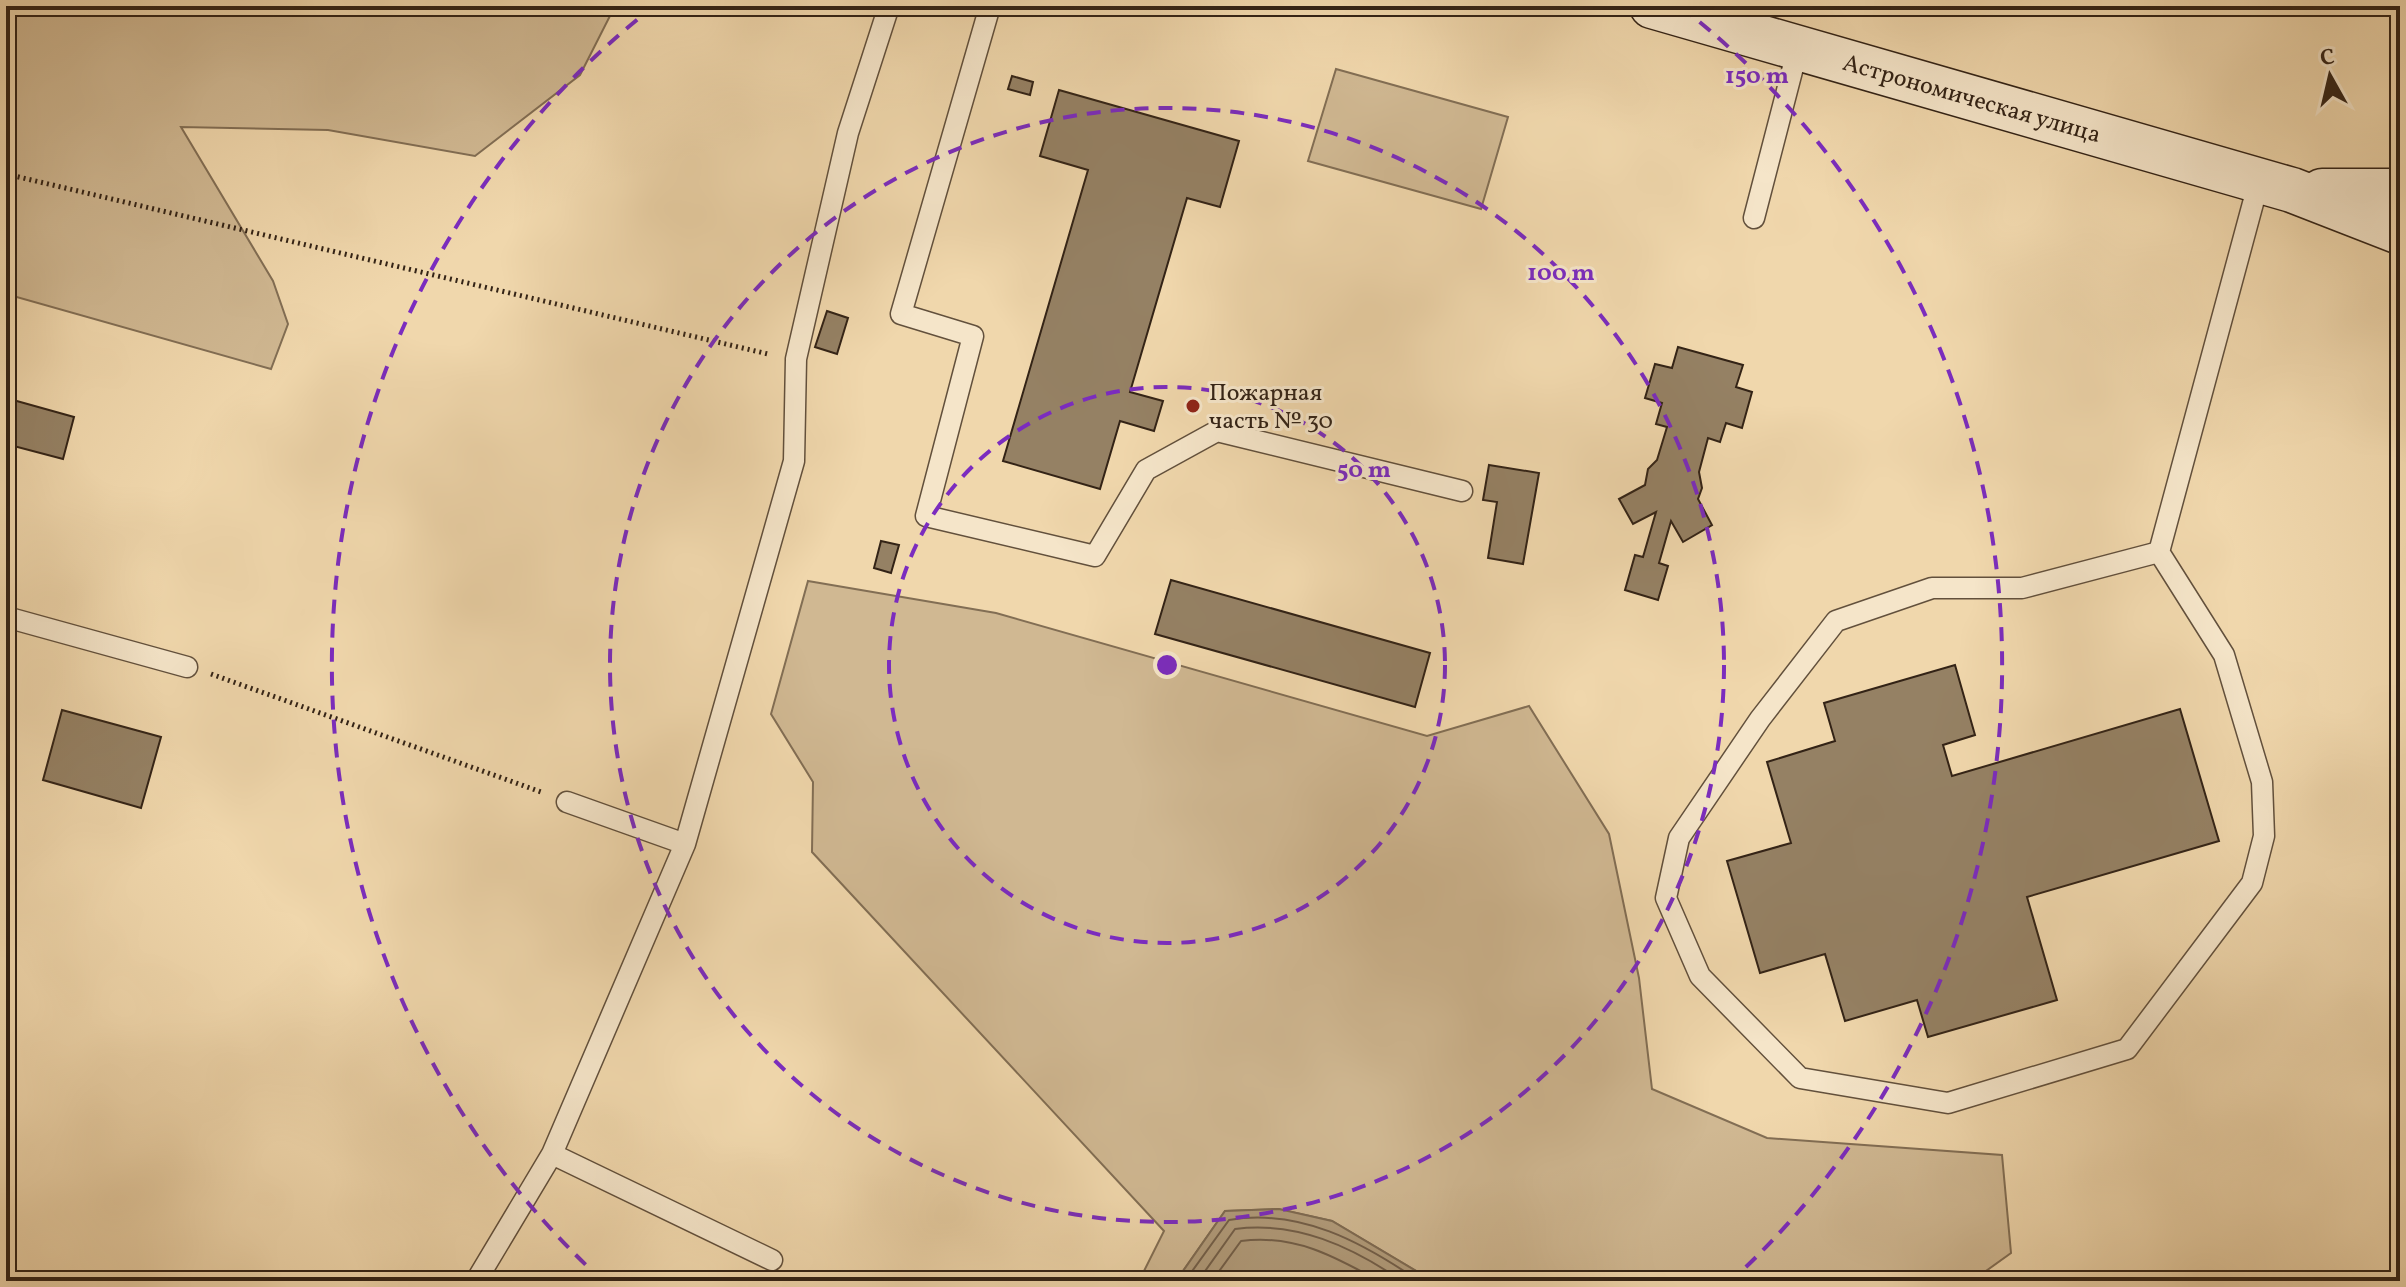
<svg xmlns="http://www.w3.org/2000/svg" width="2406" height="1287" font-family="Vollkorn,serif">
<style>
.green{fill:#d0b892;stroke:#826e54;stroke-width:2}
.water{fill:#b09a79;stroke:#7e6a51;stroke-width:2}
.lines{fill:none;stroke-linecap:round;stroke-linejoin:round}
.shore{stroke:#725e48;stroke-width:2}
.building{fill:#958164;stroke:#332316;stroke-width:2}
.service-casing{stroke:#62503c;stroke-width:23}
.secondary-casing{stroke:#332316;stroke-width:47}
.path{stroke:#332316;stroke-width:5;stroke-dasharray:2 4;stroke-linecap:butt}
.service{stroke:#f5e5c9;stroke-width:20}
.secondary{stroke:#f5e5c9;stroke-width:44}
.ring{fill:none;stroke:#7b2cbf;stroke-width:4;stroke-dasharray:14 10}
.poi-dot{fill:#8f2418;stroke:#f5e5c9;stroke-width:3}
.labels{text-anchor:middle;stroke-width:6;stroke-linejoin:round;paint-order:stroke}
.street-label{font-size:24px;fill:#332316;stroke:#f5e5c9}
.poi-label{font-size:24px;fill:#332316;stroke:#f5e5c9;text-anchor:start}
.centre{fill:#7b2cbf;stroke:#f5e5c9;stroke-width:4}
.ring-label{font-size:24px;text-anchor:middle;font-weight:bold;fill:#7b2cbf;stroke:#f5e5c9;stroke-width:6;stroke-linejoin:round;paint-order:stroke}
</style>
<rect width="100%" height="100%" fill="#f0d7ac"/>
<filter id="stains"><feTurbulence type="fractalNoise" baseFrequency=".0025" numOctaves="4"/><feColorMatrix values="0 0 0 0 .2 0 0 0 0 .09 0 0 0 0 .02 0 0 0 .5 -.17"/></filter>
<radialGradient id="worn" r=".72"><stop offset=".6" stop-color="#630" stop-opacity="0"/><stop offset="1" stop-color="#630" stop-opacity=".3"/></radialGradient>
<path class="green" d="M34,6H615L580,75L475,156L328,130L181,127L273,281L288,324L271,369L6,294V14Z
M1336,69L1508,117L1481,209L1308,161Z
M808,581L996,613L1427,736L1529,706L1609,834L1639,978L1652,1089L1767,1138L2002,1155L2011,1253L1972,1281H1433L1332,1221L1278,1209L1225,1211L1176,1281H1139L1164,1231L812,852L813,782L771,714Z"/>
<path class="water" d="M1279,1209L1332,1221L1433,1281H1176L1225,1211Z"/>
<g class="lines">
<path class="shore" d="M1185,1281L1229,1220C1300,1208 1362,1242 1419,1281
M1198,1281L1235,1229C1296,1221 1351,1246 1402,1281
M1212,1281L1241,1241C1294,1234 1334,1256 1379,1281"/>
</g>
<path class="building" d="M1012,76L1033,82L1030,95L1008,89Z
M1059,90L1239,141L1220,207L1187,198L1130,392L1163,401L1154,431L1120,421L1100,489L1003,461L1088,170L1040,156Z
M827,311L848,318L837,354L815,347Z
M1678,347L1743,365L1736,387L1752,392L1742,428L1726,423L1720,442L1708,438L1699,472L1702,488L1698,499L1712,525L1683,542L1671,521L1659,563L1668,566L1658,600L1625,590L1635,555L1643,557L1656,512L1633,524L1619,499L1645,485L1648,469L1657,460L1667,427L1656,424L1662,403L1645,398L1655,364L1672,368Z
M6,398L74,417L63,459L6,444Z
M1489,465L1539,473L1523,564L1488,558L1497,502L1483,500Z
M881,541L899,545L891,573L874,568Z
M1171,580L1430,653L1415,707L1155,634Z
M1955,665L1975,735L1943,745L1952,776L2180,709L2219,841L2027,897L2057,1000L1928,1037L1917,1000L1845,1021L1825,954L1760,973L1727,861L1791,843L1767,762L1835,741L1824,703Z
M62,710L161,737L141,808L43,780Z"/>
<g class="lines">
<defs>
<path id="service" d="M990,6L901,314L973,336L926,516L1095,556L1146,470L1217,431L1462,491
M1754,218L1798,48
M2159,552L2022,588H1932L1836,621L1760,719L1679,838L1666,898L1700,976L1800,1078L1948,1103L2127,1049L2252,883L2264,836L2262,782L2224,655L2159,552L2259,181
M6,617L187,667
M567,802L685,844
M552,1154L772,1260
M476,1281L552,1154L685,844L794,461L796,359L848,133L889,6"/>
<path id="secondary" d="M1652,6L2292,190L2400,232
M2322,191H2400"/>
</defs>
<use href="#service" class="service-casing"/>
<use href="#secondary" class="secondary-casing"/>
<path class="path" d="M6,174L768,354
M211,674L544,793"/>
<use href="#service" class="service"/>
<use href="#secondary" class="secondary"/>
</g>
<g class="ring">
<circle cx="1167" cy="665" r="278"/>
<circle cx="1167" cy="665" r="557"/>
<path d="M603 1281A835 835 0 0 1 653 7M1681 7A835 835 0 0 1 1731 1281"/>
</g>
<circle class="poi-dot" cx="1193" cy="406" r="8"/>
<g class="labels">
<g class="street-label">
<text transform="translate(1972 98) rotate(16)" y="8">Астрономическая улица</text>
</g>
<g class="poi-label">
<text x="1209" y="400">Пожарная<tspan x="1209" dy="28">часть № 30</tspan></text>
</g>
</g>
<circle cx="1167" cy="665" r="12" class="centre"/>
<g class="ring-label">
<text x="1757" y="83">150 m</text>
<text x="1561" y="280">100 m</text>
<text x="1364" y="477">50 m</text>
</g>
<rect width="2406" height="1287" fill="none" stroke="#f0d7ac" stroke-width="32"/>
<rect x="8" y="8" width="2390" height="1271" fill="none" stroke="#332316" stroke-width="4"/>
<rect x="16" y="16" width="2374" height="1255" fill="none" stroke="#332316" stroke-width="2"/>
<g transform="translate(2330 76) rotate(352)" stroke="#f5e5c9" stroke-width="6" paint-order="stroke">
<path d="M0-6L14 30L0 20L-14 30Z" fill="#332316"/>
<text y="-12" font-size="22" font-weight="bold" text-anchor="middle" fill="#332316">С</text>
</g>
<rect width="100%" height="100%" filter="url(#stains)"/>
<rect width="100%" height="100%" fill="url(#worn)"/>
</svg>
